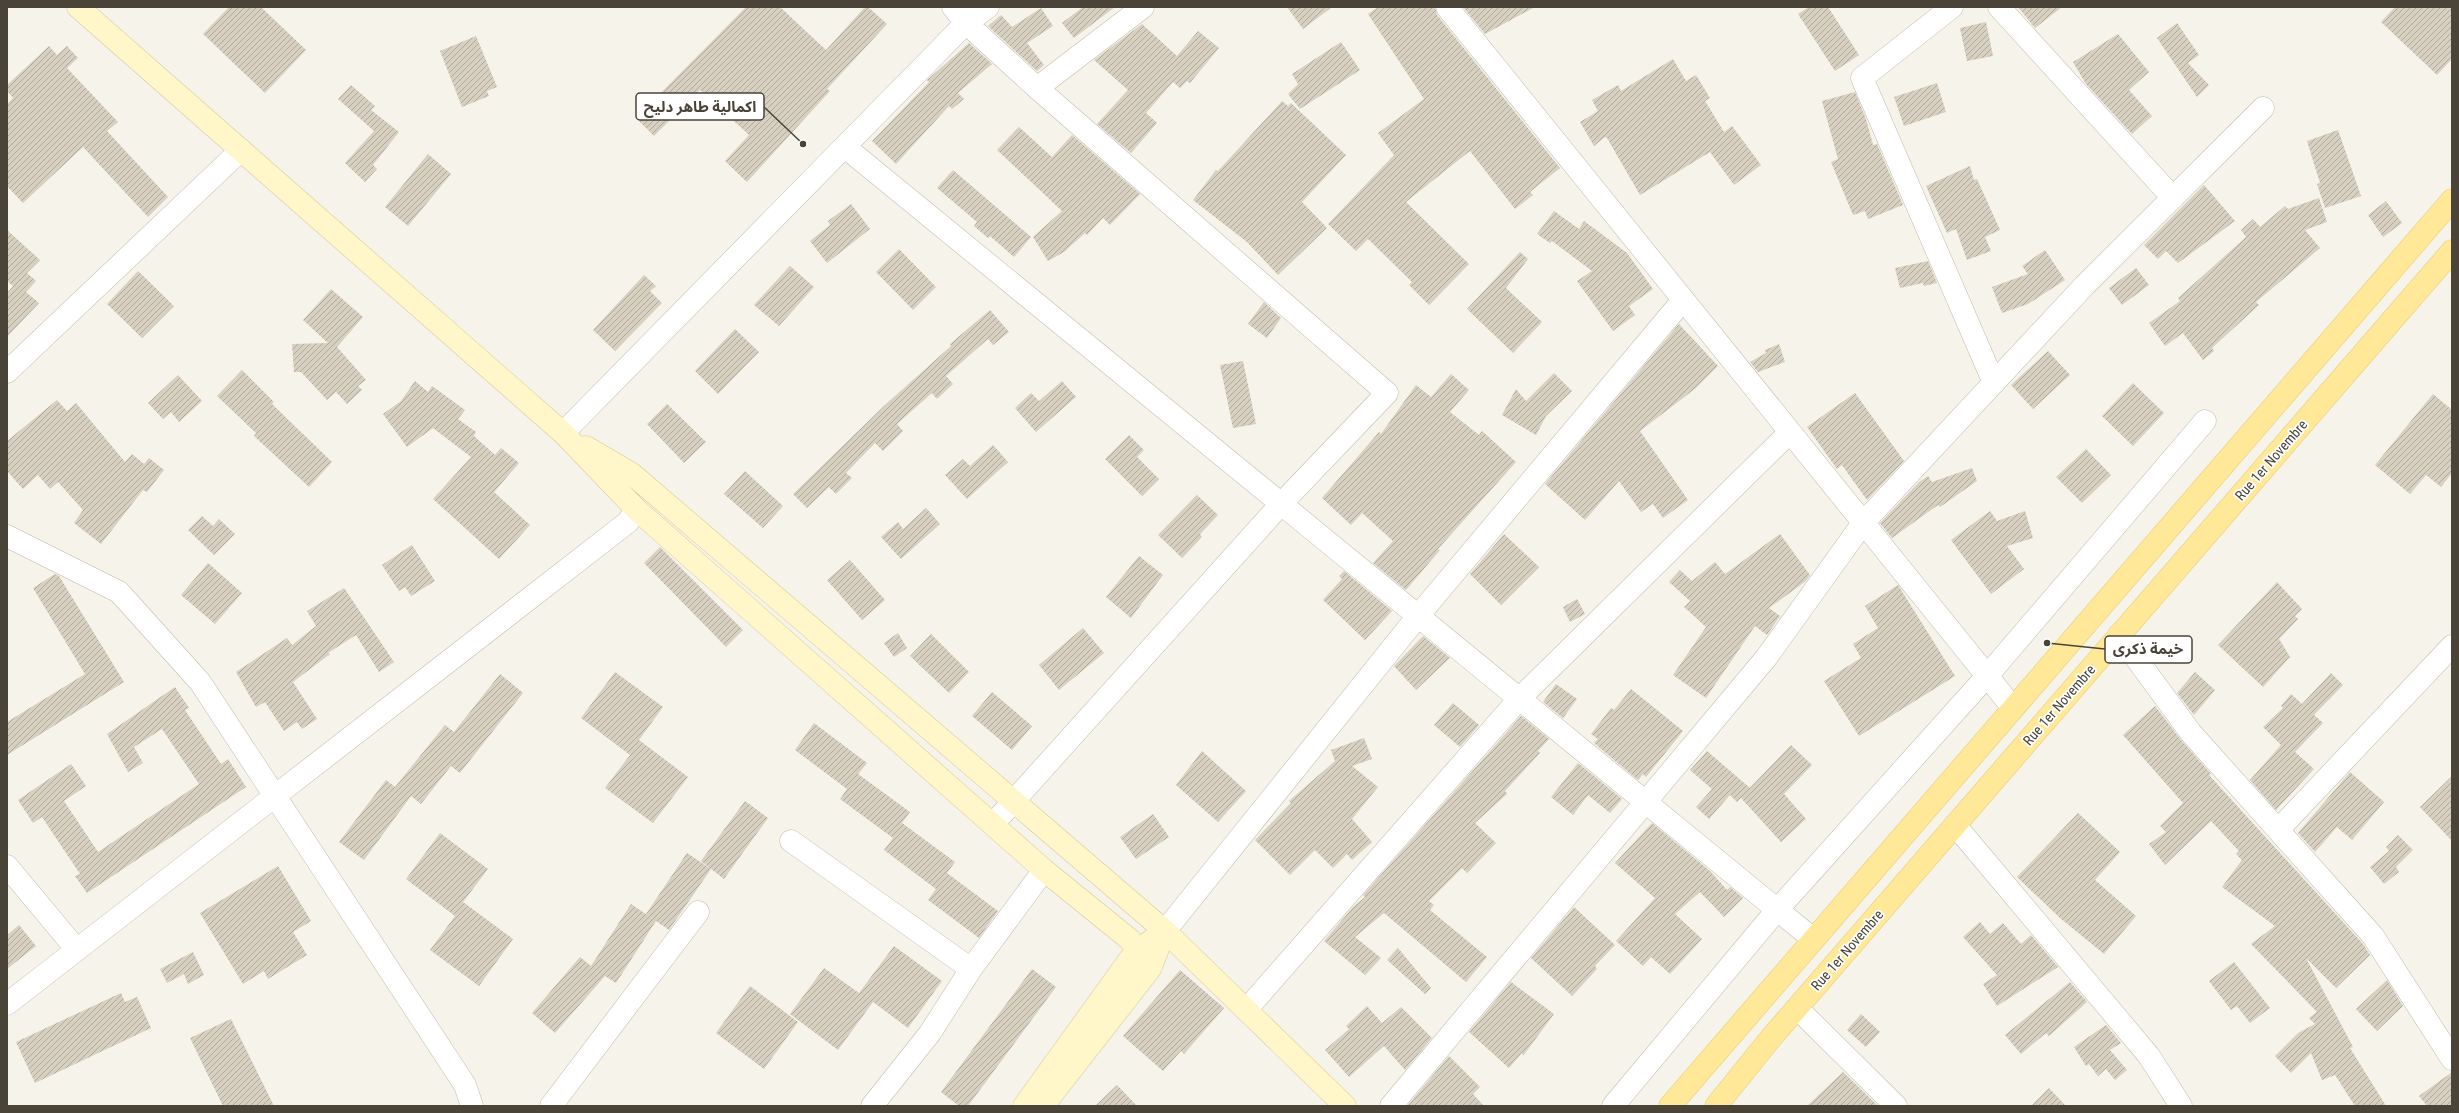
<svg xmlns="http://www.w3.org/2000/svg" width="2459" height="1113" font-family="'Roboto Condensed','Noto Sans Arabic',sans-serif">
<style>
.building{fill:url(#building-hatch)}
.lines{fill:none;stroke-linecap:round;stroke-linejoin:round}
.street-casing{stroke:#c1bbac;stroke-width:23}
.secondary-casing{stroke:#d6ca99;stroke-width:23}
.primary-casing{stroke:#e7c966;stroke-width:23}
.street{stroke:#fff;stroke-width:22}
.secondary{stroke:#fff6ca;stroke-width:22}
.primary{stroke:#ffe999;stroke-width:22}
.labels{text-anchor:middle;stroke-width:3.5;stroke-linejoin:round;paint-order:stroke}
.street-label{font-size:14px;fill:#494437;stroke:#fff}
.leader{fill:none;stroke:#494437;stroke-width:1.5}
.callout-dot{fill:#494437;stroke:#fff;stroke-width:1.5}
.callout{fill:#fff;stroke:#494437;stroke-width:1.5}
.callout-label{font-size:15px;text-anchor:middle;font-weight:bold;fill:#494437}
</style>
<defs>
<pattern id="building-hatch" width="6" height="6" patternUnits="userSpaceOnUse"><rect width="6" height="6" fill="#d7cfbf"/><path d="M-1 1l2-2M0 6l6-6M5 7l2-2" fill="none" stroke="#b0aa9c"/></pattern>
</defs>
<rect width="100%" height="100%" fill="#f5f3ea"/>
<path class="building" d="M229,7H261L306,50L265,93L203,34Z
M746,7H780L826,50L865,7H868L887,24L827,89L830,91L747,182L725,161L749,135L700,90L654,136L636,118Z
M1083,7H1115L1074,38L1062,23Z
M1287,7H1332L1303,29Z
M1378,7H1435L1437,15L1560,168L1530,192L1533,195L1515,209L1470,151L1406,202L1469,264L1429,305L1409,285L1412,282L1368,239L1356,251L1328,224L1394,155L1378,133L1424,99L1368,14Z
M1463,7H1535L1485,34Z
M1809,7H1828L1859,55L1835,71L1798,14Z
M2018,7H2062L2035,28Z
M2395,7H2452V59L2437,75L2381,22Z
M1041,8L1053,26L1027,43L1044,65L1037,71L988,26L1001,15L1012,27Z
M1986,22L1993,56L1967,61L1960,28Z
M2177,23L2199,55L2188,63L2209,85L2197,97L2157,38Z
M1142,24L1177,56L1198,31L1219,48L1190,83L1187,81L1180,88L1173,82L1146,113L1157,123L1131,153L1097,124L1128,90L1094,60Z
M2118,34L2149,72L2129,90L2152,116L2132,134L2086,84L2073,62Z
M476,36L497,87L487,91L489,96L462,107L440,51Z
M1341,42L1360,70L1300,109L1288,94L1298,84L1292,74Z
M969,43L992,64L958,93L964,99L952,109L949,106L896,164L872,141L929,82L927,80Z
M49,46L57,55L67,46L78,58L67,68L118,122L107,131L168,197L148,217L83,147L23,203L7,186V104L13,98L7,91V85Z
M1673,59L1686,81L1696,75L1710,98L1705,101L1724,132L1732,126L1761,165L1734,185L1710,152L1640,195L1607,138L1605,137L1594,146L1580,122L1598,111L1592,100L1618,85L1621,91Z
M1937,83L1946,112L1904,126L1894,97Z
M351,85L375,106L371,110L399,132L373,165L377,169L365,182L345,163L374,131L338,99Z
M1855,92L1866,119L1873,145L1877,144L1903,205L1868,219L1865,211L1853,215L1831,162L1838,159L1822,101Z
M1282,101L1288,106L1291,103L1346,155L1302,202L1327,228L1278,275L1247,242L1193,200L1216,170L1218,171Z
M1019,127L1052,157L1072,135L1140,194L1110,225L1103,218L1087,235L1085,233L1064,252L1048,261L1033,237L1062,211L997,150Z
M2338,130L2361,196L2325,208L2317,184L2320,183L2307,141Z
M428,154L451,174L408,226L385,207Z
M1970,166L1974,180L1977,179L2000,230L1985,237L1991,251L1967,260L1956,229L1947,233L1926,186Z
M953,170L1031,237L1014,257L990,236L988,238L974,226L977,222L937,188Z
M2204,185L2235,221L2178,263L2166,251L2158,259L2144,245Z
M2319,198L2327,222L2305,230L2320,248L2256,302L2259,305L2212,348L2214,351L2203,360L2183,333L2165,346L2149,323L2180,301L2178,298L2246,237L2241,230L2253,219L2260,227L2285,206L2288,209Z
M2386,201L2402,223L2383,237L2368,215Z
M851,204L870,229L827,263L810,241L830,225L828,221Z
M1554,211L1579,229L1584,221L1627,253L1653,289L1629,306L1635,315L1613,331L1577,281L1592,271L1552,241L1550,243L1537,234Z
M7,230L40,260L27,273L36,281L26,292L39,303L7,337V293L13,286L7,281Z
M899,249L936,287L913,310L876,272Z
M2045,250L2065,280L2028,304L2002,313L1992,287L2028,274L2022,266Z
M1520,252L1528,259L1506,288L1542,322L1513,353L1467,309Z
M1928,261L1937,283L1924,286L1923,283L1900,288L1895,268Z
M790,266L814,287L779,326L754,305Z
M2136,268L2149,285L2122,305L2109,288Z
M138,271L174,306L142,338L107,304Z
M644,275L656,286L650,291L662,303L615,351L593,330Z
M331,289L363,317L337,347L366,380L358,386L362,390L347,404L336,392L327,400L301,372H294L292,344L328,343L303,320Z
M1264,302L1281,318L1267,338L1248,324Z
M990,310L1009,332L993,345L988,339L946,376L953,384L937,399L932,393L897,424L903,431L883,451L875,443L846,473L852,478L836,494L829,487L807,508L793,494L885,405L951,346L950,344Z
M1679,324L1718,366L1696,388L1640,431L1688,500L1663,518L1653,504L1641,512L1619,481L1585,520L1545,484Z
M735,329L759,352L718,394L695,371Z
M1779,344L1785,362L1758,372L1750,362L1766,353L1765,350Z
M2048,351L2070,375L2033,409L2011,385Z
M1243,361L1256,424L1233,428L1220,365Z
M242,370L274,402L272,404L332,462L309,487L254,436L256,433L217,396Z
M1554,373L1572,391L1546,416L1536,435L1502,415L1516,389L1526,401Z
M1451,374L1469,390L1450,412L1479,435L1482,431L1516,462L1438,549L1440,550L1406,590L1373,563L1393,541L1362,513L1351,525L1322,498L1379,432L1381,434L1416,385L1431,397Z
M178,375L202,401L179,422L171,412L163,419L148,403Z
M415,381L428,392L432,386L465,410L458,419L476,432L474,436L495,455L501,448L519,463L494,492L530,525L499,559L433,499L471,457L433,428L407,447L383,414L401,401Z
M1062,381L1076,397L1036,432L1015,408L1031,393L1039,401Z
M2133,383L2164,413L2133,446L2102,416Z
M1855,393L1904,461L1867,500L1842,465L1837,469L1807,427Z
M2433,394L2452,410V473L2441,487L2426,475L2410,494L2375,465Z
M57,400L67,411L76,403L125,462L132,454L144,464L149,458L164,470L147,492L143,490L101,544L74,523L83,510L58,482L50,489L38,475L23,489L7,471V441Z
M667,404L706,442L684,463L647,424Z
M1129,435L1144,450L1137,457L1159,479L1142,496L1105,459Z
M993,445L1008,462L967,499L945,475L963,459L970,466Z
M2086,449L2111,475L2082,503L2056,477Z
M1972,468L1977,481L1940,507L1938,505L1892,538L1880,523L1919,482L1928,476L1932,482Z
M745,471L783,506L763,528L724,494Z
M1197,495L1218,515L1200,534L1202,537L1182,558L1158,535Z
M926,508L940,524L901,559L881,537L898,522L903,529Z
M1990,511L1997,521L2025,511L2033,538L2007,546L2024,569L1991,594L1951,540Z
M202,516L213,526L219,519L235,534L214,555L188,530Z
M1504,534L1539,567L1501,605L1470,574Z
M1780,534L1810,575L1806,581L1769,608L1780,616L1767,635L1755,626L1706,698L1673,675L1706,627L1684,607L1690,601L1669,582L1680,570L1692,581L1715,562L1725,574Z
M412,545L435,581L411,596L405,587L399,591L382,565Z
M660,547L743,630L726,647L644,563Z
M1139,556L1163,575L1131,618L1106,597Z
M850,560L885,600L862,620L827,580Z
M208,563L242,593L215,624L181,595Z
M1344,571L1392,611L1365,640L1323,600L1342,579L1339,576Z
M55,574L59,576L124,682L7,755V722L85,674L33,588Z
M2277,582L2302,609L2295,616L2298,619L2279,639L2290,657L2263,687L2218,645Z
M1898,585L1955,676L1859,736L1824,681L1861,658L1853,644L1878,628L1865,606Z
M344,588L394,662L379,672L356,635L328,653L330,654L293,682L317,719L302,729L297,722L284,731L265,702L256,707L236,672L287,638L292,645L316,626L307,611Z
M1577,599L1585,614L1570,622L1563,607Z
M1083,628L1104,653L1059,690L1039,665Z
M898,633L907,648L894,657L884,643Z
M931,634L969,672L949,693L910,656Z
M1423,636L1450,658L1416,690L1394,666Z
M615,672L663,707L639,740L688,777L653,823L605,788L630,755L581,718Z
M2195,672L2215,690L2194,715L2177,693Z
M2331,673L2343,685L2314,715L2323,723L2295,752L2314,769L2276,810L2250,780L2281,745L2263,727L2283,708L2281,706L2291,694L2302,704Z
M500,674L523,693L460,773L451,766L421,804L411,796L364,860L339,842L386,780L395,787L445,725L454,732Z
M1556,684L1577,699L1563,718L1543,702Z
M175,687L189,708L185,710L221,764L228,759L246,787L87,893L75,876L80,874L42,817L33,823L18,800L71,764L86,786L64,801L98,852L199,784L162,729L134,747L143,763L128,772L107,734Z
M1631,689L1683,731L1646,777L1643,774L1638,780L1594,743L1598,739L1591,734L1611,708L1614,710Z
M992,692L1032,726L1012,750L972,716Z
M1453,703L1479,725L1460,747L1434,725Z
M2155,706L2181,740L2211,774L2209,775L2363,944L2370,955L2336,988L2306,958L2353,1047L2350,1048L2386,1106H2355L2335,1075L2322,1080L2311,1053L2291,1073L2275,1056L2298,1033L2315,1024L2309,1018L2317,1012L2251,944L2275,926L2222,887L2242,860L2236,854L2239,851L2211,821L2165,865L2149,844L2166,832L2160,826L2183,803L2123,735Z
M1521,716L1549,739L1538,751L1540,753L1505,791L1507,794L1475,823L1496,843L1467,873L1462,868L1429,901L1434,905L1430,910L1487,957L1466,982L1384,913L1355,937L1381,958L1365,975L1324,941L1353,907L1365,897L1363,895Z
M814,723L867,763L858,774L910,812L902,823L955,862L947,873L998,911L979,938L928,900L936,889L884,850L893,838L840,799L847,789L795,750Z
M1364,738L1372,759L1352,766L1378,787L1352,819L1372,842L1352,860L1347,854L1333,868L1315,850L1290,875L1255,840L1291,803L1289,801L1335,761L1331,750Z
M1791,745L1812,765L1784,794L1806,819L1781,842L1741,798L1737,802L1730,795L1709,819L1696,807L1712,789L1690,770L1707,751L1750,788L1745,793Z
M1202,751L1246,791L1218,822L1176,785Z
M1578,763L1622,799L1610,813L1588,795L1573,815L1551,797Z
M2350,772L2384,802L2352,840L2337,827L2315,852L2298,833Z
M2452,776V841L2420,807Z
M745,801L768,818L724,879L701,861Z
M2078,813L2120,852L2095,880L2136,916L2104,954L2060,918L2017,877Z
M1153,814L1169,837L1136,859L1120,837Z
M1652,823L1710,871L1727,890L1730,887L1743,898L1724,917L1700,892L1675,914L1702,939L1670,974L1651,957L1643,966L1616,941L1655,898L1615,863Z
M440,833L488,869L463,902L513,939L479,986L430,950L455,916L406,879Z
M2398,835L2413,850L2396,867L2399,872L2384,884L2370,867L2389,851L2386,847Z
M687,853L711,869L669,930L646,914Z
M278,866L311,921L293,932L307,955L268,979L264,971L243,984L200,913Z
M631,904L656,921L616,983L605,976L555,1033L532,1013L580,957L591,966Z
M1574,907L1615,945L1595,966L1597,969L1572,996L1531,958Z
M1980,922L1990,934L2003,923L2021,944L2031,935L2058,967L1997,1006L1983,984L1997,975L1963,937Z
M19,925L36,946L7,969V935Z
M894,946L942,981L908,1028L873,1002L838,1050L790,1014L824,968L859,993Z
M1398,948L1431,988L1425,994L1387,960Z
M193,952L204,975L188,984L184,974L167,983L160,969Z
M2234,962L2270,1008L2250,1023L2237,1006L2231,1010L2209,981Z
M1032,969L1056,987L968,1106H959L941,1092Z
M1180,970L1224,1008L1184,1054L1181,1051L1163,1071L1123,1036Z
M2387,980L2403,1006L2377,1031L2356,1009Z
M1511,982L1554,1014L1523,1056L1522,1053L1509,1068L1469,1032Z
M2070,982L2087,1002L2049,1036L2046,1033L2021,1054L2005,1035Z
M750,986L798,1022L764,1069L716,1033Z
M121,993L125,1002L137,997L151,1028L35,1083L16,1042Z
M1367,1006L1382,1023L1401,1007L1432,1038L1405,1070L1384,1046L1349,1077L1325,1050L1349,1029L1346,1026Z
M1861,1014L1880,1032L1866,1047L1847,1030Z
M231,1019L274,1106H223L190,1038Z
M2106,1025L2121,1043L2110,1050L2127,1070L2115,1080L2106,1069L2098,1076L2089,1064L2086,1066L2074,1047Z
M1449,1056L1480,1087L1473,1094L1484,1106H1407Z
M1843,1072L1878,1106H1807Z
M2452,1072V1106H2427L2419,1096Z
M1117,1085L1137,1106H1095Z
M2049,1088L2066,1106H2031Z"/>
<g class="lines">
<defs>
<path id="street" d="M953,7L966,23L1037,88L1143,7
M1447,7L2013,708
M1952,7L1862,78L1994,383
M1999,7L2173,198
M845,147L1813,939
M7,372L241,150
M563,433L966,23L988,7
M7,536L119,592L200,682L465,1085L472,1106
M2119,635L2191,733L2373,936L2452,1059
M993,824L1281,504L1387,393L1037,88
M1955,825L2149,1056L2181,1106
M2278,830L2452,646
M791,841L971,969
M7,866L77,950
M1165,931L1418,616L1683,300
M7,1004L628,522L636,509
M1797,1008L1896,1106
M1246,1010L1519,699L1790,432
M551,1106L698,912
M872,1106L930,1033L971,969L1044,870
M1391,1106L1766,658L1863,523L2085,285L2263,108
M1613,1106L1777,910L1987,676L2205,421"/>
<path id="secondary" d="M78,7L563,433L636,509L1044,870L1129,939L1152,965
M586,447L632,474L1165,931L1345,1106
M1024,1106L1135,952L1165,931L1150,969L1043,1106"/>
<path id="primary" d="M1670,1106L2452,200
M1716,1106L1770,1039L2452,251"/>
</defs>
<use href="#street" class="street-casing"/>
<use href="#secondary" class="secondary-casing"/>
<use href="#primary" class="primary-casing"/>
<use href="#street" class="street"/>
<use href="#secondary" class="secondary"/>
<use href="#primary" class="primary"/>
</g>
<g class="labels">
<g class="street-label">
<text transform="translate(2271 460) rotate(-49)" y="5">Rue 1er Novembre</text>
<text transform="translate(2059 705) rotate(-49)" y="5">Rue 1er Novembre</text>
<text transform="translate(1847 950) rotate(-49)" y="5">Rue 1er Novembre</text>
</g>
</g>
<path class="leader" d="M803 144L764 107M2047 643L2105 649"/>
<g class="callout-dot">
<circle cx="803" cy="144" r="4"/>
<circle cx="2047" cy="643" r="4"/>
</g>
<g class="callout">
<rect x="636" y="93" width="128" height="27" rx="4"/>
<rect x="2105" y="636" width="87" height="27" rx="4"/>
</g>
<g class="callout-label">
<text x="700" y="112">اكمالية طاهر دليح</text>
<text x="2148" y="654">خيمة ذكرى</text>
</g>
<rect width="2459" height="1113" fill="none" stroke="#494437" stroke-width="16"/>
</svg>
